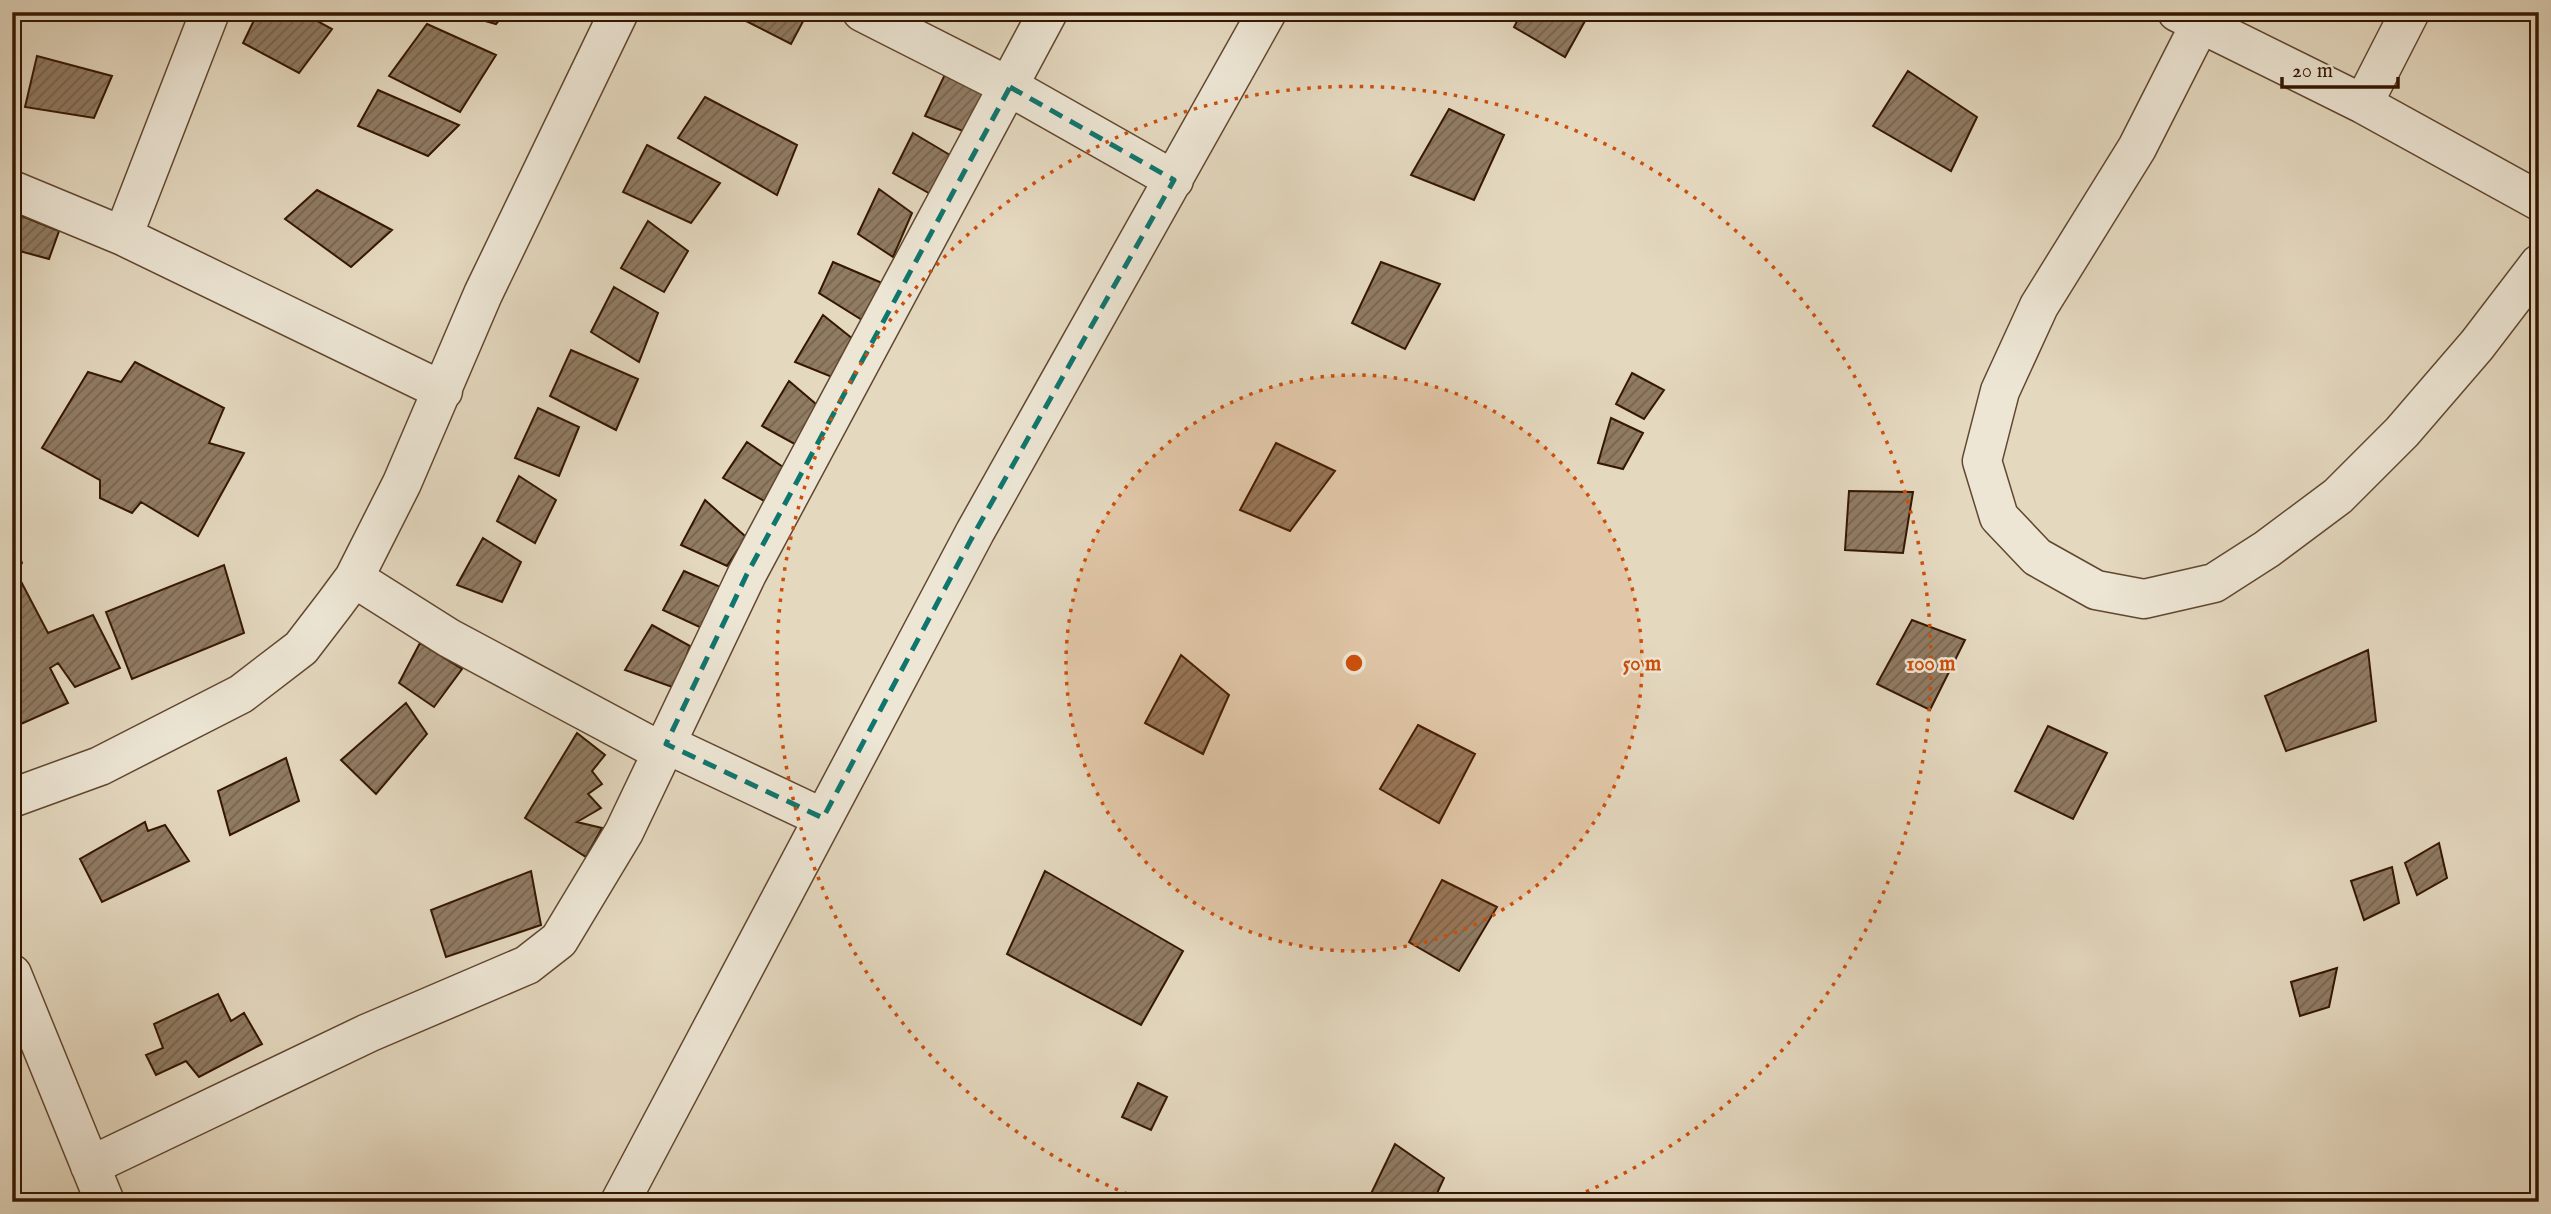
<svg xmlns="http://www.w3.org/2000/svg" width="2551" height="1214" font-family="'IM FELL English',serif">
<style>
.building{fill:url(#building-hatch);stroke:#351700;stroke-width:2}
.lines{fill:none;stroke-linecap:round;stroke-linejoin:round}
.minor-casing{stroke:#614730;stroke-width:41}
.minor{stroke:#ede6d5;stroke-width:38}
.marked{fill:none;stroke:#0f766e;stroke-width:5;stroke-dasharray:14 9;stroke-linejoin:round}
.ring{fill:none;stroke:#cd4f0a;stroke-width:3.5;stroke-dasharray:3.5 7}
.centre{fill:#cd4f0a;stroke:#ede6d5;stroke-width:3.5}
.ring-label{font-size:21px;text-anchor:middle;font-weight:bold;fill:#cd4f0a;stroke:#ede6d5;stroke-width:5;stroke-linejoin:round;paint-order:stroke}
</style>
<defs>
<pattern id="building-hatch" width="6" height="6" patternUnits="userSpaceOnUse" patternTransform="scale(1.75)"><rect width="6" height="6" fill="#907b63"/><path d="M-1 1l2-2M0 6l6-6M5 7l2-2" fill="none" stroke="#76644f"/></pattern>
</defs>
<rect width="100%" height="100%" fill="#e4d8bf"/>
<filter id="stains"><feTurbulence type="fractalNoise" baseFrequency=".00286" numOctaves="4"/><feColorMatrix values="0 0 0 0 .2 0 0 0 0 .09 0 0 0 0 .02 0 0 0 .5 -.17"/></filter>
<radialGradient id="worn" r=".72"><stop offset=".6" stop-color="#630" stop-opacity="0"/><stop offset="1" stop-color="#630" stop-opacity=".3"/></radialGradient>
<path class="building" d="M258,12H301L332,29L299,73L243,43Z
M454,12H506L496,24Z
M740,12H808L791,44L738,17Z
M1522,12H1590L1565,57L1514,27Z
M427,24L496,55L460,112L389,76Z
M37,56L112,76L94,118L25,107Z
M950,64L987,92L968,133L925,116Z
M1908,71L1977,117L1951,171L1873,126Z
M378,90L459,125L428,156L358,126Z
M705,97L797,145L777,195L678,138Z
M1449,109L1504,135L1474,200L1411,175Z
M913,133L955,158L934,196L893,173Z
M647,145L720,183L691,223L623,192Z
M879,189L912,213L893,257L858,234Z
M317,190L392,230L351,267L285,219Z
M12,212L59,231L49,259L12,249Z
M648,221L688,251L664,292L621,268Z
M833,262L889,286L862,320L819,293Z
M1381,262L1440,284L1405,349L1352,323Z
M614,287L658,313L639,362L591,332Z
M823,315L853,339L837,379L795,362Z
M571,350L638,379L616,430L550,396Z
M135,362L224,408L209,443L244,453L198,536L141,502L132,513L100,498V480L42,448L88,372L121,382Z
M1632,373L1664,390L1644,419L1616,404Z
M789,381L823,410L800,447L762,426Z
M538,408L579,427L559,476L515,458Z
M1611,418L1643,433L1623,469L1598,463Z
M747,442L783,467L766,502L723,478Z
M1276,443L1335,471L1290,531L1240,510Z
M519,476L556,500L535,543L497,521Z
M1849,491L1913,492L1903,553L1845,550Z
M705,500L746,537L727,566L681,545Z
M483,538L521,562L502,602L457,585Z
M12,540L22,563L16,572L48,633L93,615L120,668L75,687L58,663L50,668L68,703L12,728Z
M224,565L244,633L132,679L106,612Z
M684,571L725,589L706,630L663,610Z
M1912,620L1965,640L1930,710L1877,684Z
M652,625L690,646L675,688L625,670Z
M420,643L462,669L434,707L399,683Z
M2368,650L2376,721L2286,751L2265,696Z
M1181,655L1229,695L1203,754L1145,723Z
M406,703L427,734L376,794L341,760Z
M1418,725L1475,754L1439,823L1380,789Z
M2048,726L2107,753L2073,819L2015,791Z
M577,733L605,755L592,771L602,784L588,794L601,808L577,822L602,828L586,857L525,818Z
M286,758L299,801L230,835L218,791Z
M145,822L148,831L165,825L189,861L102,902L80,859Z
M2439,843L2447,878L2417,895L2405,863Z
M2392,867L2399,903L2364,920L2351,881Z
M531,871L541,925L446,957L431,910Z
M1045,871L1183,951L1141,1025L1007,954Z
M1442,880L1497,907L1459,971L1409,942Z
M2337,968L2329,1007L2300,1016L2291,982Z
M218,994L231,1021L244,1013L262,1044L199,1077L186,1061L156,1075L146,1055L163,1048L154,1024Z
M1138,1083L1167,1097L1151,1130L1122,1117Z
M1395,1144L1444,1178L1433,1202H1367Z"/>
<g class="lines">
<defs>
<path id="minor" d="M862,12L1010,87L1174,180
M2177,12L2363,104L2539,201
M2200,24L2137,148L2039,306L2000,391L1982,461L1999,517L2037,557L2096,590L2144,599L2214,583L2267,549L2338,496L2402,432L2477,345L2539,264
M2363,104L2410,12
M12,190L123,236L443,391
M123,236L210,12
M354,578L449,638L662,752
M666,744L823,818
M12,798L100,766L241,694L301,648L334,605L354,578L402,483L483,294L619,12
M12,974L105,1202
M90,1166L368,1033L527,965L559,940L624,832L747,574L1048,12
M620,1202L975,532L1267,12"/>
</defs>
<use href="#minor" class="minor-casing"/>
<use href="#minor" class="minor"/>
</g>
<path class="marked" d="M1010,87L1174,180L975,532L823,818L666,744L747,574Z"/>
<circle cx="1354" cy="663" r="288" fill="#cd4f0a" fill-opacity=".12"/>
<g class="ring">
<circle cx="1354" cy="663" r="288"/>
<path d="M1147 1202A577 577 0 1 1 1561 1202"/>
</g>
<circle cx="1354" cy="663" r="10" class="centre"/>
<g class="ring-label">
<text x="1642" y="670">50 m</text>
<text x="1931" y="670">100 m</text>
</g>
<rect width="2551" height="1214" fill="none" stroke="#e4d8bf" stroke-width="42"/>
<rect x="14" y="14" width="2523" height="1186" fill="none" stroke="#351700" stroke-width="3.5"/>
<rect x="21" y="21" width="2509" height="1172" fill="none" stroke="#351700" stroke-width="2"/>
<path d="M2282 77v10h116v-10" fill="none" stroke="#351700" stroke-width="3.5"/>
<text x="2292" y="77" font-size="21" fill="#351700" stroke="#ede6d5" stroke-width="5" paint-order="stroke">20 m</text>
<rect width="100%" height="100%" filter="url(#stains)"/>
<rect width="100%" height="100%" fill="url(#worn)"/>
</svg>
